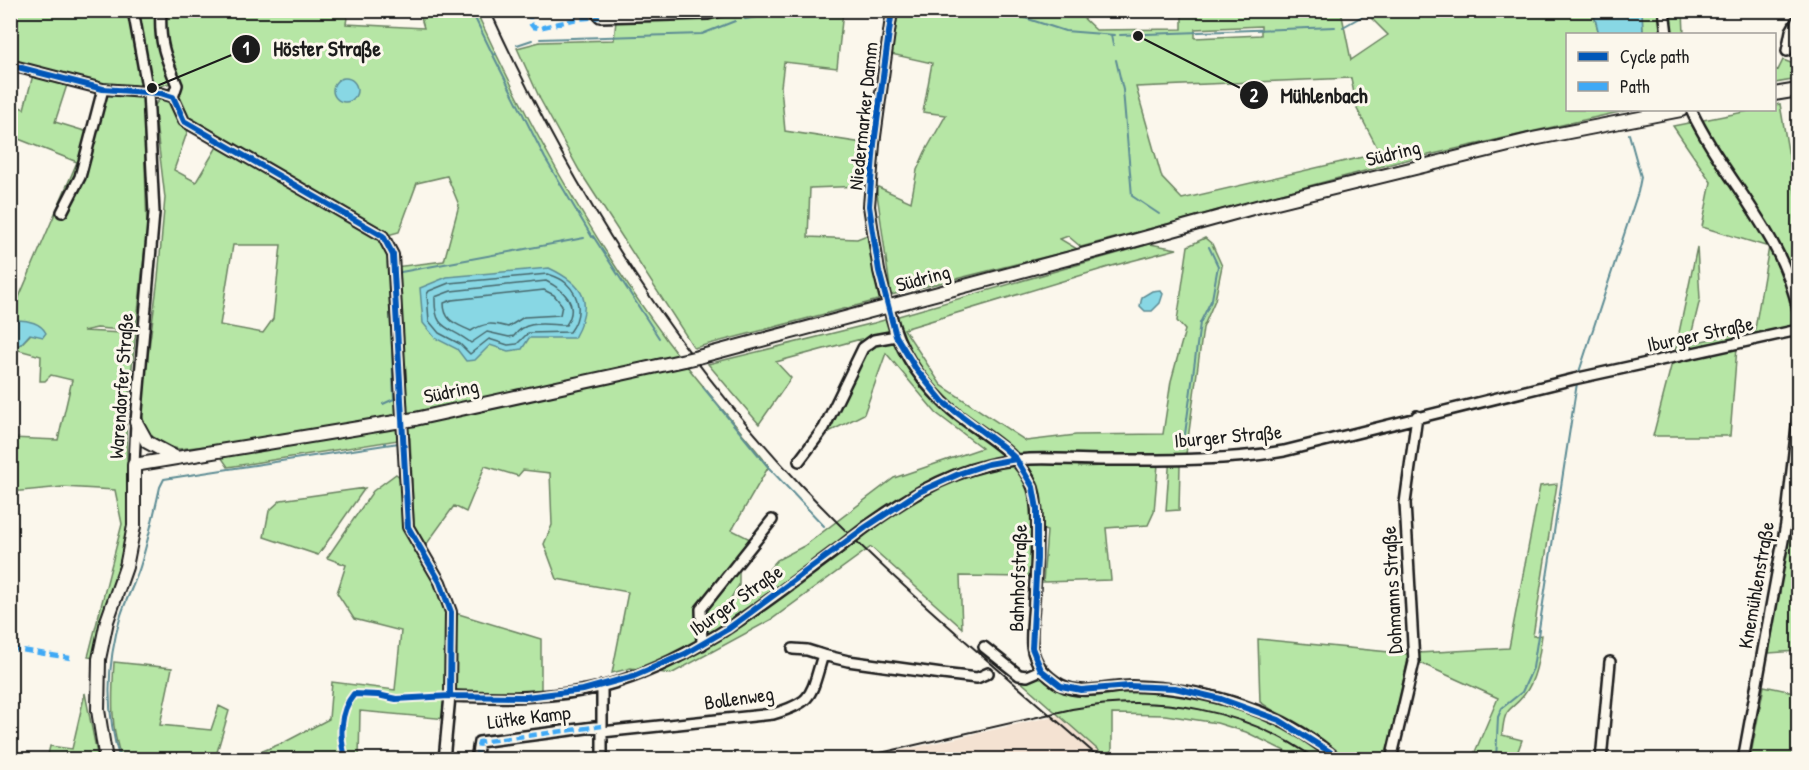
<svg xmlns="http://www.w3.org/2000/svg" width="1809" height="770" font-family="'Patrick Hand',sans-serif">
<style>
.built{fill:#f4e2d2}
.green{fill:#b6e6a5;stroke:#698160;stroke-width:1.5;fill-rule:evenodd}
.water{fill:#88d7e4;stroke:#5d8c94;stroke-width:1.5}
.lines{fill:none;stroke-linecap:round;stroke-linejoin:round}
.shore{stroke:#47676c;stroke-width:1.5}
.stream{stroke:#5d8c94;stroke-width:2}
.minor-casing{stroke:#1c1c1c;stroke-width:14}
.major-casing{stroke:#1c1c1c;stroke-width:16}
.minor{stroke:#fbf7ec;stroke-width:9}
.major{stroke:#fbf7ec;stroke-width:12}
.rail{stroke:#1c1c1c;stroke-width:2}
.minor-bridge-casing{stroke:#1c1c1c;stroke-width:14;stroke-linecap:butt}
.major-bridge-casing{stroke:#1c1c1c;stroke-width:16;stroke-linecap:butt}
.minor-bridge{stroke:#fbf7ec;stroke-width:9}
.major-bridge{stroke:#fbf7ec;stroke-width:12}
.quiet{stroke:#3fa9f5;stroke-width:4.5;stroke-dasharray:9 4.5;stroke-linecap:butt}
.cycleway-casing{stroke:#fbf7ec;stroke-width:10}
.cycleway{stroke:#0057b8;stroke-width:6}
.labels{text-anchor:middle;stroke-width:6;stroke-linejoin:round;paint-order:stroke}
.street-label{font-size:20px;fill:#1c1c1c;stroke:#fbf7ec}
.leader{fill:none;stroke:#1c1c1c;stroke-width:2}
.callout-dot{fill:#1c1c1c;stroke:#fbf7ec;stroke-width:2}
.mark-label{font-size:18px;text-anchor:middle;font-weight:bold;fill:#fff}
.callout-label{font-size:21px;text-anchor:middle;font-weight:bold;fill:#1c1c1c;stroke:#fbf7ec;stroke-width:6;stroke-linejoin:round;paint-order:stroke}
</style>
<rect width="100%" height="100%" fill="#fbf7ec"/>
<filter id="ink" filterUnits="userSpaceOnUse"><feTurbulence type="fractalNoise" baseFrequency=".0167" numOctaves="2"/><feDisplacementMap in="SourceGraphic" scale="12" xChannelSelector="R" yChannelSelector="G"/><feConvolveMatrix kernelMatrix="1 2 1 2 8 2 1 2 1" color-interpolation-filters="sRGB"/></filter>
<g filter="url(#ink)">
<path class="built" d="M1058,715L1109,759L854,760L917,747Z"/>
<path class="green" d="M10,11H129L143,88L106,85L11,61Z
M137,11H348L346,24L424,28L419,11H476C529,127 592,239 668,342C700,384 736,425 769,466L732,530L752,540L730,569L739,572V585L726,606L756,584L777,560L804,546L894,478L982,448L936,413L886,353L864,414L827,433L817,432L861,339L776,362L791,378L759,424L708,364L874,323L1150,244L1177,249L1112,266L904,329L941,385L1026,441L1076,435L1163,434L1171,381L1185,330L1177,321L1188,246L1205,238L1212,244L1222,266L1215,300L1203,328L1186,454L1180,465L1179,510L1166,511L1170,455L1077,456L1079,467L1158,464L1154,512L1148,525L1106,528L1111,580L1043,582L1047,531L1032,526V577L960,576L962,628L871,547L772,619L671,674L631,668L612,673L628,592L557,579L544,544L552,525L550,473L523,470L518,476L485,466L466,512L454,506L426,545L414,525L410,438L228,467L213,445L179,449L158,444L147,434L141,411L158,278L165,198L154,106L160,99L169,100L181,121L189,127L174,170L196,182L218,145L380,238L395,267L444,261L459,205L447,176L417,183L399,232L384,236L187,119L177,98L178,81L157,87L150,76ZM233,245H281L273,319L263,333L220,325Z
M617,11H843L837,68L784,62L781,87L785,131L869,144L864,186L810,188L808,237L857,239L867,235L882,299L694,348L579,170L540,99L517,48L540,42L614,40Z
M881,11H1076L1096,30L1182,29V11H1341L1351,60L1388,35L1370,17L1380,11H1593L1599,34H1568V110H1628L1402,161L1081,247L1068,236L1060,239L1077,249L891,295L876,186L911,202L917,170L925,152L946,115L923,112L932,63L891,54L898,13ZM1261,26V35L1195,38V29ZM1351,78L1357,109L1380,153L1182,199L1162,178L1136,87Z
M1642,11H1683L1684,34H1643Z
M1798,25V79L1775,83V69L1778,70L1783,60L1796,65L1795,31Z
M33,75L67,85L55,122L88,132L106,94L143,97L147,230L126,421L129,528L94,658L88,657L122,524L115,490L63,487L11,492V438L58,440L72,380L51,375L45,381H40L41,356L11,348V342V344H21L31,334L14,324L11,337V316L77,162L11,136L17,118L11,116V103L24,109ZM97,328L123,330V333L83,331Z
M1780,104L1798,209V258L1780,269L1792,298L1797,324L1787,335L1737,347L1730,436H1653L1676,347L1697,247L1700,299L1689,344L1755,329L1769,247L1702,227L1711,182L1673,126L1754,110H1774L1775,105Z
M1798,442V651L1769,653L1772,636Z
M396,474L402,479L405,528L438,584L448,613L447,719L360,711L359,759L240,760L285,742L329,719L332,682L395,690L401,631L354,619L337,593L346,565L327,558L373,491Z
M1557,484L1533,636L1542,635C1539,655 1537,678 1524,695C1509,714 1505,704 1502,735L1522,740L1515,759H1472L1498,698L1416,661L1418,653L1509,648L1540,486Z
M365,488L318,555L264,537L269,511L281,500Z
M452,612L541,639V694L451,695Z
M1258,639L1409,654L1387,759H1347L1260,702Z
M114,662L172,668L160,725L211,730L219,706L229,711L215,759H122C110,729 112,694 114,662Z
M1034,667C1045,681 1058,691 1075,695C1086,698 1100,693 1112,693C1137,692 1161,692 1185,695C1236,703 1293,725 1331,759H1301L1246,732L1217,723L1165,715L1112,714V750L1106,757L1018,679Z
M1764,686L1798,693V742L1795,757L1798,759H1750Z
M85,693L98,759H47L50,746L72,749Z"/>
<path class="water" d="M1593,11H1642L1643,34H1599Z
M333 90a12 12 0 1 1 24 0a12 12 0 1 1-24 0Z
M549,268C585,285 594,302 574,338H529L522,349L508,351L490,345L475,360L466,361L457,349L435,338L423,323L420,288L447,277Z
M1160,290L1163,294L1160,303L1152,311H1145L1140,306L1142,297L1152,291Z
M18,320C28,320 41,323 46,333L43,337L30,334L21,344L17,346L11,344C9,336 12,326 18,320Z"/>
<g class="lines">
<path class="shore" d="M548,274C554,276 562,279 566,283C581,297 582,316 570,332L528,333L517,344L508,345L489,339L470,354L460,344L439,333L429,321L427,294L429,291L449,283Z
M546,281C564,290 580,304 566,325C547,325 526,319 514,336L509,337L487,332L471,343C449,325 434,332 435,297L451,291Z
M544,290L554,295L562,305L560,315L524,317L508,327C493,323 485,322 471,331C457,324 444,322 444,303L452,300Z"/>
<path class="stream" d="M462,10L475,18L493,55L496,54
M913,10L962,14L1016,15L1065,31L1115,35
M745,19L804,10
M1343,27L1373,10
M1111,35L1113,45
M1120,35L1335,27
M540,39L702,34L735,21
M517,45L532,40
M493,55L545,158L592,237
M1116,60L1123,90L1132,196L1159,214
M593,236L659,338
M401,272L584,238
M1579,372L1638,192L1641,177L1629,134
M703,387L769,468L824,526
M383,404L394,399L389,277L390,274
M385,445L399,443
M1183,449L1200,323L1212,299L1218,266L1209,247
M120,760C105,712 107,662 121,615C126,599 135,583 140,567C148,541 154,514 160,487L164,479L385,445V443
M1496,760L1498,717L1502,708L1522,692L1533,668L1577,383"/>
<defs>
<path id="minor" d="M133,10L148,92L154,213L136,422L134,465
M161,10C159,42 165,56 177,85L173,97
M594,10L600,17L708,14L724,10
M1664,10L1667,34
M1787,51L1791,31L1798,19
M10,65L103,89L160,93L173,97L184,121L383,236L393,255L408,527L440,582L451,612L450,696L444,760
M1691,110C1723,178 1783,234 1798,310
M62,212L80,177L103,89
M885,296L879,271L869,206L874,144L892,10
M891,316C899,348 919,378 942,401C971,431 1017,445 1033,488C1037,501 1037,515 1037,528C1037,553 1036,577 1034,601C1033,616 1031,632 1032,646C1034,663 1046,677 1061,685C1082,696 1110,686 1132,686C1205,688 1283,710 1338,760
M799,461L824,428L863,348L874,340L896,336
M866,527C904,500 941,476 987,465C1026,455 1062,460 1101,460C1161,460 1226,461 1284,451L1574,379L1798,330
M702,645L701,609L772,520
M984,647L1019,675L1027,676L1041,670
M793,649L807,650L823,655
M450,696C500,698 555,699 604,686C693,662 762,605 835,551
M602,732L773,714C815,701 810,696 823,655L848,661L942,674L977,678L988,673
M476,760L479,742L602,726
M602,760V686
M1391,760L1414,662L1405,503L1417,416
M1601,760L1610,662
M1743,760L1786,524L1798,417"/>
<path id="major" d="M1774,94L1798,90
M698,357L1104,249L1260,206L1533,139L1681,110
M415,419L685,360
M136,422L147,442L175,457
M106,760L98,710L99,659L107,621L126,567L134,526V465L389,423"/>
</defs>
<use href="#minor" class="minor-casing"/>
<use href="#major" class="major-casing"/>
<use href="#minor" class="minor"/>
<use href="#major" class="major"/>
<path class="rail" d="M490,10C569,184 670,346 801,485C894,584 1000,670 1102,760
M850,760L1072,709C1157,693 1246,709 1317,760"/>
<defs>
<path id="minor-bridge" d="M835,551L866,527"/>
<path id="major-bridge" d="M685,360L698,357
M389,423L415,419"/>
</defs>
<use href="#minor-bridge" class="minor-bridge-casing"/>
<use href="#major-bridge" class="major-bridge-casing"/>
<use href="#minor-bridge" class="minor-bridge"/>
<use href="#major-bridge" class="major-bridge"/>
<path class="quiet" d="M530,10V23L533,27L539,28L577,19L600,17
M10,648L70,658
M476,760L479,742L602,726"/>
<defs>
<path id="cycleway" d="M892,10L874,144L869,206L879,271L896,336L916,369L943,402L1003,447L1016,459L1033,487L1037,509V559L1032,648L1041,670L1061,686L1081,690L1129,686L1175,688L1221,699L1279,720L1330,752L1338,760
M10,65L103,89L160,93L173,97L184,121L383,236L393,255L408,527L440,582L451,612L450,696
M346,760C339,739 339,712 354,694L378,695L396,699L450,696L526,697L583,690L634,676L685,654L728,629L866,527L919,492L961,473L988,464L1016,459"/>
</defs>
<use href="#cycleway" class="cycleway-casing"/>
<use href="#cycleway" class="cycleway"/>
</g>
</g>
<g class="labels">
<g class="street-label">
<text transform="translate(863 116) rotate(-84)" y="7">Niedermarker Damm</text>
<text transform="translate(1393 153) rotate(-14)" y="7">Südring</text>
<text transform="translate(923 278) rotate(-15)" y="7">Südring</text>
<text transform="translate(1700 334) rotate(-12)" y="7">Iburger Straße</text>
<text transform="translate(121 386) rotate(-86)" y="7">Warendorfer Straße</text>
<text transform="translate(451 391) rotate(-12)" y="7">Südring</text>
<text transform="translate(1228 436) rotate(-5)" y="7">Iburger Straße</text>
<text transform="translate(1018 578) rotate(-88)" y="7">Bahnhofstraße</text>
<text transform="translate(1756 585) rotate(-80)" y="7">Knemühlenstraße</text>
<text transform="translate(1392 590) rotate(-93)" y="7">Dohmanns Straße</text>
<text transform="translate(736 600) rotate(-35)" y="7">Iburger Straße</text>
<text transform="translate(739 698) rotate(-8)" y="7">Bollenweg</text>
<text transform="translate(529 717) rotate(-7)" y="7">Lütke Kamp</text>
</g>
</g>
<path class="leader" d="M152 88L246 49M1138 36L1254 95"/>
<g class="callout-dot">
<circle cx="152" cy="88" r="6"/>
<circle cx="1138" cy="36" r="6"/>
<circle cx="246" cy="49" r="15"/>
<circle cx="1254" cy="95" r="15"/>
</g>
<g class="mark-label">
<text x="246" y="55">1</text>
<text x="1254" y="102">2</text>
</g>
<g class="callout-label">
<text x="327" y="56">Höster Straße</text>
<text x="1324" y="103">Mühlenbach</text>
</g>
<rect width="1809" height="770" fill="none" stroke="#fbf7ec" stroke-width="36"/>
<rect x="18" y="18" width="1773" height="734" fill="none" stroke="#1c1c1c" stroke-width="2" filter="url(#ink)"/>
<rect x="1566" y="33" width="210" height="78" fill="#fbf7ec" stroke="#a29f99" stroke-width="1.5"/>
<rect x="1578" y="52" width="30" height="9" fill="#0057b8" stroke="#a29f99" stroke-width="1.5"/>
<text x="1620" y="63" font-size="18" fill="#1c1c1c">Cycle path</text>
<rect x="1578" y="82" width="30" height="9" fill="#3fa9f5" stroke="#a29f99" stroke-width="1.5"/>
<text x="1620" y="93" font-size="18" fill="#1c1c1c">Path</text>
</svg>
